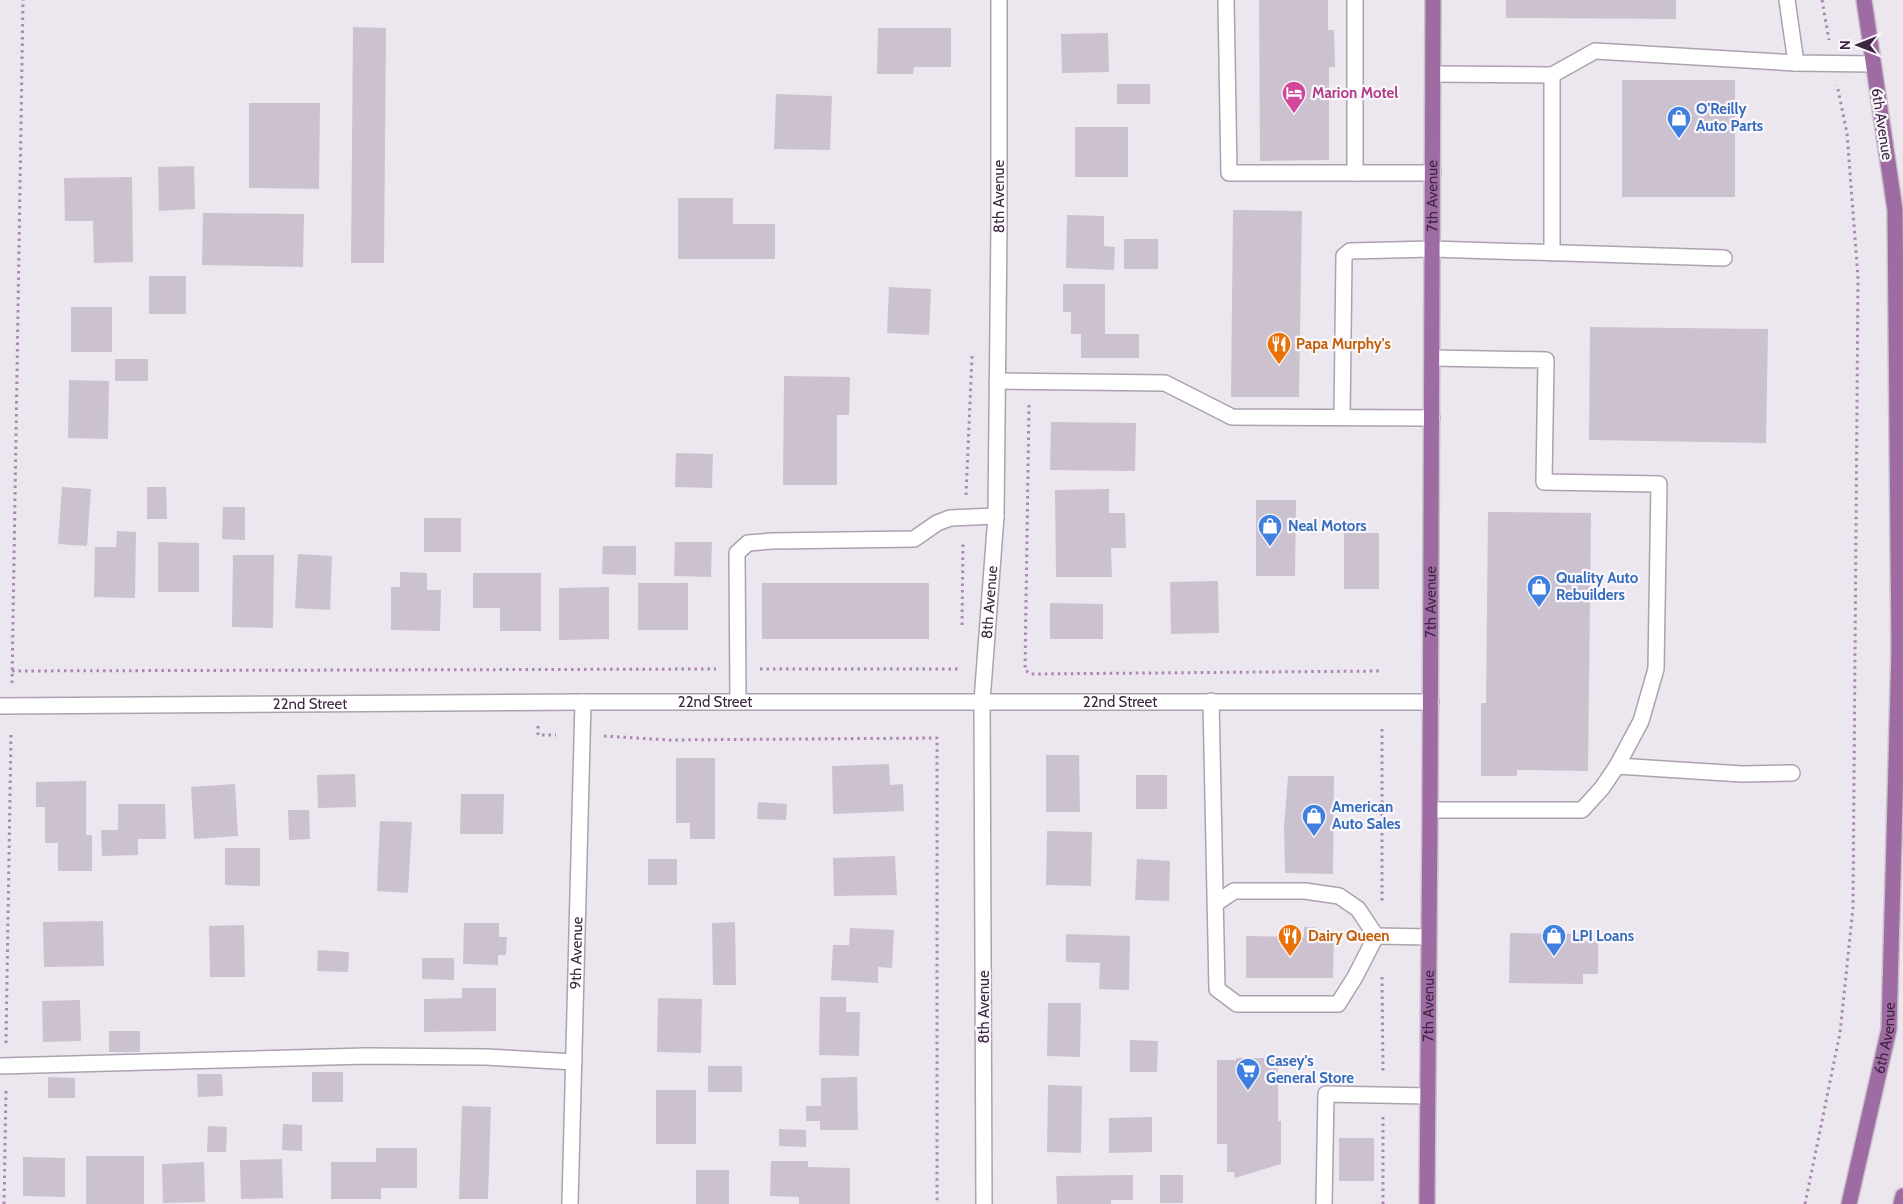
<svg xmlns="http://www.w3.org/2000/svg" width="1903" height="1204" font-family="Cabin,sans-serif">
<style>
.building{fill:#ccc2cf}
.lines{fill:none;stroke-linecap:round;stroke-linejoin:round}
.minor-casing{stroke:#ada1b0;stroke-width:18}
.major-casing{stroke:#c9c2ca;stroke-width:18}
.path{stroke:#ab87b1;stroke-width:3;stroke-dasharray:2.5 4;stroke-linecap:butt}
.minor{stroke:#fff;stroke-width:15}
.major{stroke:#9e6ca3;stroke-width:15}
.labels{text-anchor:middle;stroke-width:4.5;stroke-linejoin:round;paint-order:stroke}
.hotel-label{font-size:15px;font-weight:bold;fill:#b23c85;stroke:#f9f7fb;text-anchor:start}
.shop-label{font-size:15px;font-weight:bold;fill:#366cbe;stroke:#f9f7fb;text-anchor:start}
.street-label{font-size:15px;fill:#3e2541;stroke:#f9f7fb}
.food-label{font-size:15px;font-weight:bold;fill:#c56008;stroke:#f9f7fb;text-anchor:start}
</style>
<rect width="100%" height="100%" fill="#ece6ee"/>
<path class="building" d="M1259,0H1328V30H1334L1335,67H1329V160L1260,161Z
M1506,0H1676V19L1506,18Z
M353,27L386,28L384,263H351Z
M878,28H951V67H914L913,74H877Z
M1108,33L1109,72L1062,73L1061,34Z
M1622,80H1735V197H1622Z
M1117,84H1150V104H1117Z
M776,94L832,96L830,150L774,149Z
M249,103H320L319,189L249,188Z
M1075,127H1128V177H1075Z
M194,166L195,209L159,211L158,167Z
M132,177L133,262L94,263L93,221H65L64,178Z
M678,198H733V224H775V259H678Z
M1233,210L1302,211L1299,397H1231Z
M203,213L304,214L303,267L202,265Z
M1067,215L1104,216V246L1115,247L1114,270L1066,268Z
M1124,239H1158V269H1124Z
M149,276H186V314H149Z
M1063,284H1105V334H1139V358H1081V334H1071V312H1063Z
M889,287L931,289L929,335L887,333Z
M71,307H112V352H71Z
M1590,327L1768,329L1766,443L1589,440Z
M115,359H148V381H115Z
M784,376L850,377L849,415H837V485H783Z
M69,380L109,381L108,439L68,438Z
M1051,422L1136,423L1135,471L1050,470Z
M676,453L713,454L712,488L675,487Z
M62,487L91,489L87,546L58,544Z
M147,487H166L167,519H147Z
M1109,489V513H1125L1126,548H1111L1112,577H1056L1055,490Z
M1256,500H1296L1295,576H1256Z
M223,507H245V540L222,539Z
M1488,512L1591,513L1588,771L1517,770V776H1481V703H1486Z
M424,518H461V552H424Z
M117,531L136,532L135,598L94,597L95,547H116Z
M1344,533H1379V589H1344Z
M158,542L199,543V592H158Z
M675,542H712L711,577L674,576Z
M603,546H636V575L602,574Z
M298,554L332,556L330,610L295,608Z
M233,555H274L273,628L232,627Z
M400,572L427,573V590H441L440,631L391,630V587H400Z
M473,573H541V631H500V608H473Z
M1218,581L1219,633L1171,634L1170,582Z
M638,583H688V630H638Z
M762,583H929V639H762Z
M609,587V639L559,640V588Z
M1050,603L1103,604V639H1050Z
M1046,755H1079L1080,812H1046Z
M676,758H715V839H690V823H676Z
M889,764L890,785L903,784L904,811L833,814L832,766Z
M355,774L356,807L318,808L317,775Z
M1136,775H1167V809H1136Z
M1288,776H1334L1333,874L1285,873L1284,827Z
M86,781V835H92V871H58V843H45V807H36V782Z
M235,784L238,836L194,839L191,787Z
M461,794H504L503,834H460Z
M758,802L787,804L786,820L757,819Z
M118,804H165L166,839H138V855L102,856L101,830H118Z
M288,810H309L310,839L289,840Z
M380,821L412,822L408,893L377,891Z
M1047,831L1092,832L1091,886L1046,885Z
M225,848H260V886L225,885Z
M895,856L897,895L834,896L833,858Z
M648,859H677V885H648Z
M1137,859L1170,861L1169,901L1135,900Z
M103,921L104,966L44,967L43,922Z
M735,922L736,985H713L712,923Z
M464,923H499V937H507L506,955H498V965L463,964Z
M244,925L245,977H210L209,926Z
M1304,927H1315V934H1334L1333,978H1246V936L1304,937Z
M850,928L894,930L892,968L878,967V983L831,980L833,945H849Z
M1510,933L1584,934V941H1598V974H1583V984L1509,983Z
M1066,934L1130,936L1129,990L1099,989L1100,963L1066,962Z
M318,950L349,952L348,972L317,971Z
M422,958H454V980L422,979Z
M462,988H496V1031L424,1032V999L462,998Z
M820,997H846V1012H860L859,1056L819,1055Z
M658,998L702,999L701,1053L657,1052Z
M80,1000L81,1041L43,1042L42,1001Z
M1048,1003H1081L1080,1057L1047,1056Z
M109,1031H140V1052H109Z
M1130,1040L1158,1041L1157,1072H1130Z
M1236,1058H1278V1121H1281V1164L1235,1178L1234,1172H1227V1144H1217V1060H1236Z
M708,1066H742V1092H708Z
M312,1072H343V1102H312Z
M197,1074H222L223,1096L198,1097Z
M48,1077L75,1078V1098H48Z
M857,1077L858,1130H820V1121H806V1106H821V1078Z
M1048,1085L1082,1086L1081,1153L1047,1152Z
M656,1090H696V1144H656Z
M462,1106L491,1107L488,1199H459Z
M1152,1117V1152L1109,1153V1118Z
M283,1124L302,1125V1151L282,1150Z
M208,1126L227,1127L226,1152H207Z
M779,1129L806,1130V1147L779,1146Z
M1339,1138H1374V1181H1339Z
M376,1148H417V1188H381V1199H331V1162H376Z
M86,1156H144V1204H86Z
M23,1157L65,1158V1197L23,1196Z
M282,1159L283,1198L241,1199L240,1160Z
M771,1161H808V1167L850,1168V1204H799V1197L770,1196Z
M204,1162L205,1202L163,1203L162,1164Z
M696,1170H729V1204H696Z
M1133,1175V1200H1111V1204H1057L1056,1176Z
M1160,1175H1183V1203H1160Z"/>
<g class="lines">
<defs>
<g id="minor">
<path d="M1226,0L1229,173H1433"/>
<path d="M1787,0L1796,63L1873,64"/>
<path d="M1433,74L1552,75L1595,51L1796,63"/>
<path d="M1355,173V0"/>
<path d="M1552,253V75"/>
<path d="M997,381L1165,383L1232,417L1432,418"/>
<path d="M1342,417L1344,256L1350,251L1432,249L1724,258"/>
<path d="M738,701L737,553L748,543L772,541L914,539L937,523L950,518L996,516"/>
<path d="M1211,701L1217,989L1237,1004H1338L1355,977L1376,936L1358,909L1339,896L1305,891H1234L1215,904"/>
<path id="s1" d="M0,706L583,702H1431"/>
<path d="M1617,766L1742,774L1792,773"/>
<path d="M1430,810H1582L1602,788L1617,766L1641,721L1656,669L1659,484L1544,482L1546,360L1432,358"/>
<path d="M1376,936L1429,937"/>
<path d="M0,1066L366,1056L486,1057L574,1062"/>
<path id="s2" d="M570,1204L583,702"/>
<path id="s3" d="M984,1204L982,701L996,516L999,225V0"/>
<path d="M1324,1204L1326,1094L1428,1096"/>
</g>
<g id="major">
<path id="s4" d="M1427,1204L1430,810L1433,0"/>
<path id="s5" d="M1849,1204L1889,1029L1899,650L1895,210L1864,0"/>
<path d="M1901,1204L1903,1196"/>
</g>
</defs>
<use href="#minor" class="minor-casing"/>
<use href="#major" class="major-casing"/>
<path class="path" d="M1822,0L1829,40
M1029,405L1025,670L1031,674L1382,671
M966,495L972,356
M962,625L963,541
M760,669H961
M12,671L716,669
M12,683L23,0
M538,726V735H556
M1382,729V901
M604,736L669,740L937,738V1204
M1382,977L1383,1071
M6,1043L11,733
M1383,1117V1204
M4,1204L6,1090
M1805,1204L1840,1033L1853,908L1858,278L1847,133L1837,85"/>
<use href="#minor" class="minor"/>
<use href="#major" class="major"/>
</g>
<defs>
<symbol id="hotel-pin" viewBox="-11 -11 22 30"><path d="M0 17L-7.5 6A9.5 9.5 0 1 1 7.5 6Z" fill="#d1479c" stroke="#f9f7fb"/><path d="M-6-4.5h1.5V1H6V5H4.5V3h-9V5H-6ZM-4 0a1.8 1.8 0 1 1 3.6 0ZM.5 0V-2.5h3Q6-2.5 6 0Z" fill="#fff"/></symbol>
<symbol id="shop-pin" viewBox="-11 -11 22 30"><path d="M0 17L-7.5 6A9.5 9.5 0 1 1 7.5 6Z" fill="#3f7fe0" stroke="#f9f7fb"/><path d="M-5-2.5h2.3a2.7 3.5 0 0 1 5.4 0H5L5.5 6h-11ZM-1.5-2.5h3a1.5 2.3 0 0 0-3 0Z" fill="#fff"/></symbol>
<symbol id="restaurant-pin" viewBox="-11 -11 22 30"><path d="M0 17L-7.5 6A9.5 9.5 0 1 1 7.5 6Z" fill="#e8710a" stroke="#f9f7fb"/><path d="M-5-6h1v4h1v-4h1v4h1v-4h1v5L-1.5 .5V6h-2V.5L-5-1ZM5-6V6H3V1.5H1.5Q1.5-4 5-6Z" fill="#fff"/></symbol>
<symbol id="supermarket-pin" viewBox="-11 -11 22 30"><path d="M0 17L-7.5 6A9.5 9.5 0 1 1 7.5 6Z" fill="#3f7fe0" stroke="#f9f7fb"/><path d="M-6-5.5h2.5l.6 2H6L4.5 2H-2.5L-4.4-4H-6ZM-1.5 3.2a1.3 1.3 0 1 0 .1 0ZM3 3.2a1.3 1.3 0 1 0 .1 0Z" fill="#fff"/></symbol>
</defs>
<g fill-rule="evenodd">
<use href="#hotel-pin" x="1280" y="79" width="28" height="38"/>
<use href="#shop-pin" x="1665" y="104" width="28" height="38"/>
<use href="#restaurant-pin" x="1265" y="330" width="28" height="38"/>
<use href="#shop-pin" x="1256" y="512" width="28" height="38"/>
<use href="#shop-pin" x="1525" y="573" width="28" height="38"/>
<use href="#shop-pin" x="1300" y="802" width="28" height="38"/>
<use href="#restaurant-pin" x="1276" y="922" width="28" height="38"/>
<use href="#shop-pin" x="1540" y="922" width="28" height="38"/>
<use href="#supermarket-pin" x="1234" y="1056" width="28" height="38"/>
</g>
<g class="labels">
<g class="hotel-label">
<text x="1312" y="98">Marion Motel</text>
</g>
<g class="shop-label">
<text x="1696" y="114">O'Reilly<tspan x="1696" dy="17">Auto Parts</tspan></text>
<text x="1288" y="531">Neal Motors</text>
<text x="1556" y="583">Quality Auto<tspan x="1556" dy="17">Rebuilders</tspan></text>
<text x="1332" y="812">American<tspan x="1332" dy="17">Auto Sales</tspan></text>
<text x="1572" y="941">LPI Loans</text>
<text x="1266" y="1066">Casey's<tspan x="1266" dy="17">General Store</tspan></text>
</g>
<g class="street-label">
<text transform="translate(1882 124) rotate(81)" y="5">6th Avenue</text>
<text dy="5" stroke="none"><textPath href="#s3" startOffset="1008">8th Avenue</textPath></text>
<text dy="5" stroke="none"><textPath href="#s4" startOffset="1008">7th Avenue</textPath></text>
<text dy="5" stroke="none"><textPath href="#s3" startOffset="602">8th Avenue</textPath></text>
<text dy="5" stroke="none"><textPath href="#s4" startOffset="602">7th Avenue</textPath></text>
<text dy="5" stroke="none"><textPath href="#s1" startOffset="715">22nd Street</textPath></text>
<text dy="5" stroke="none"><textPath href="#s1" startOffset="1120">22nd Street</textPath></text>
<text dy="5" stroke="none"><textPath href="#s1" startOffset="310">22nd Street</textPath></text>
<text dy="5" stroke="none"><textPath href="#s2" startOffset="251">9th Avenue</textPath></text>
<text transform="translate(984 1007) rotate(-90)" y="5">8th Avenue</text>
<text dy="5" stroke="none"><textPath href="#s4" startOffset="198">7th Avenue</textPath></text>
<text dy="5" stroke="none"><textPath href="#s5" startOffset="170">6th Avenue</textPath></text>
</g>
<g class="food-label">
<text x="1296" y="349">Papa Murphy's</text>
<text x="1308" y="941">Dairy Queen</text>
</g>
</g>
<g transform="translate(1858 45) rotate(270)" stroke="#f9f7fb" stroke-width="4" paint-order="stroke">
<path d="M0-4L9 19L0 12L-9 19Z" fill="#3e2541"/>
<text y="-8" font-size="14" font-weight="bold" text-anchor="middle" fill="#3e2541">N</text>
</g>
</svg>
